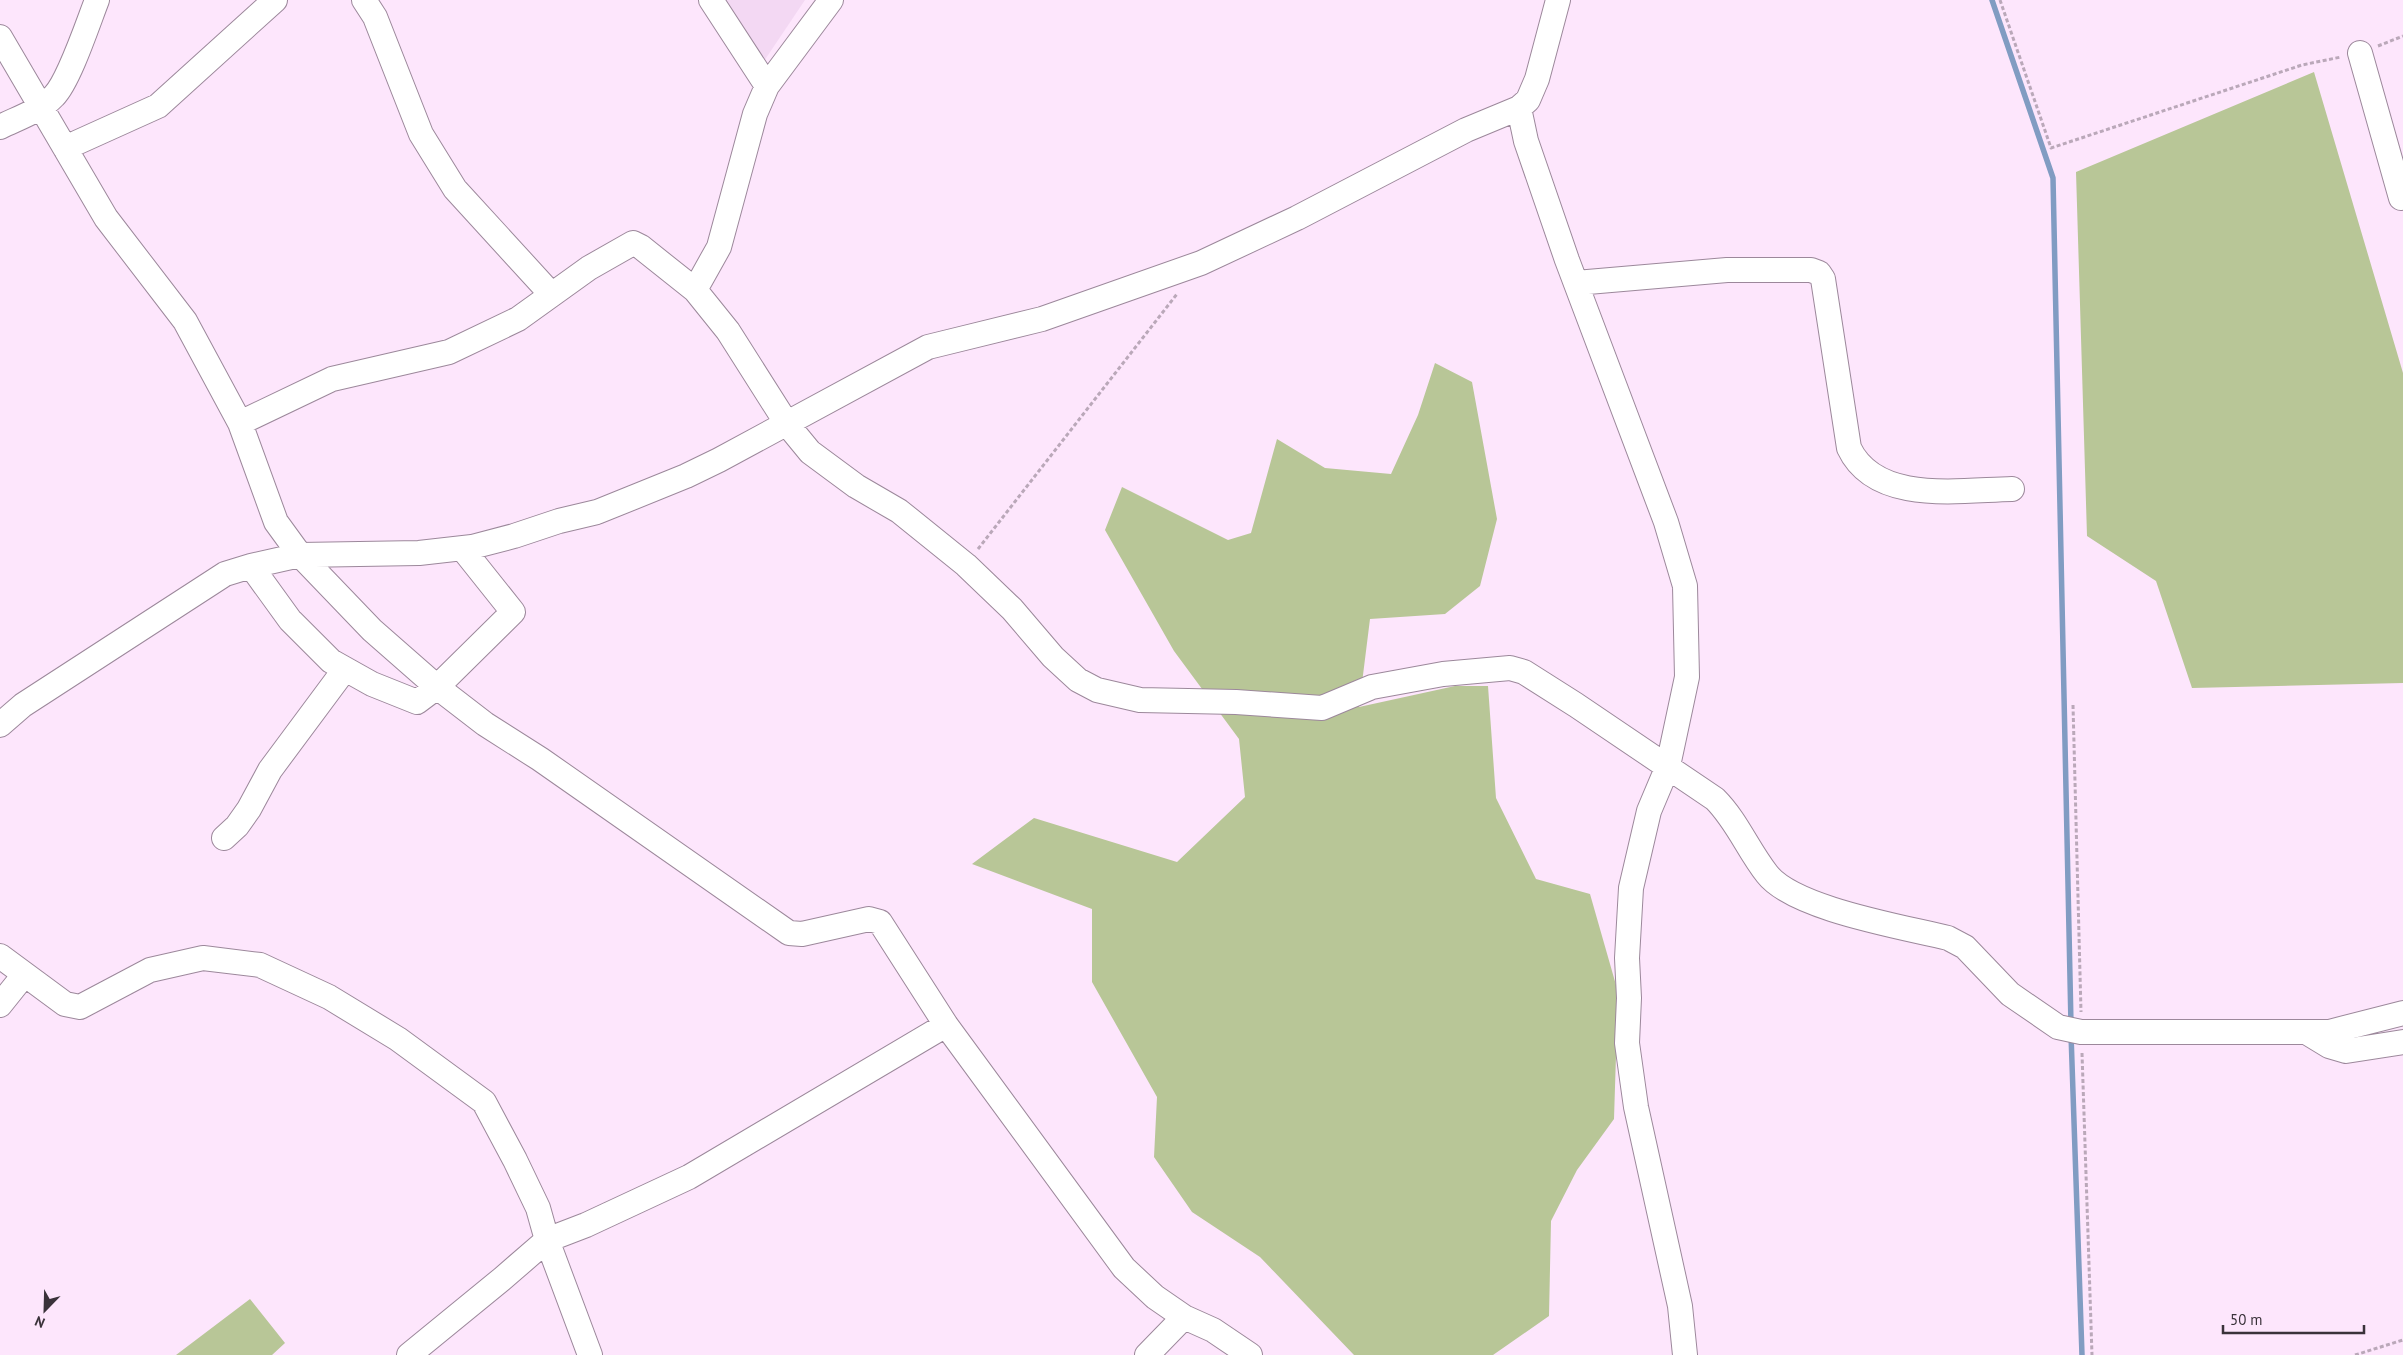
<svg xmlns="http://www.w3.org/2000/svg" width="2403" height="1355" font-family="'PT Sans',sans-serif">
<style>
.built{fill:#f3d8f3}
.green{fill:#b8c697}
.lines{fill:none;stroke-linecap:round;stroke-linejoin:round}
.stream{stroke:#819cc2;stroke-width:5.5}
.minor-casing{stroke:#9c889b;stroke-width:26}
.path{stroke:#baa8b9;stroke-width:3;stroke-dasharray:4 2.5;stroke-linecap:butt}
.minor{stroke:#fff;stroke-width:24}
</style>
<rect width="100%" height="100%" fill="#fde6fc"/>
<path class="built" d="M721,0H805L762,64Z"/>
<path class="green" d="M2314,72L2403,373V683L2192,688L2156,581L2087,536L2076,172Z
M1435,363L1472,382L1497,519L1480,586L1445,614L1370,619L1359,707L1455,686H1488L1496,798L1536,879L1590,894L1618,992L1614,1119L1577,1170L1551,1221L1549,1316L1493,1355H1354L1260,1257L1192,1212L1154,1157L1157,1097L1092,982V909L972,864L1034,818L1177,862L1245,797L1239,739L1174,651L1105,530L1122,487L1228,540L1251,533L1277,439L1325,468L1391,474L1418,415Z
M250,1299L285,1343L272,1355H176Z"/>
<g class="lines">
<path class="stream" d="M1992,0L2053,178L2071,1025
M2071,1034L2082,1355"/>
<defs>
<path id="minor" d="M364,0L375,17L421,134L455,189L551,294
M711,0L767,86
M0,37L106,218L185,321L240,423L276,522L300,555L372,630L437,687L485,724L540,759L789,933L802,934L869,919L880,922L946,1025L1124,1268L1155,1297L1184,1317L1213,1330L1250,1355
M2360,53L2401,198
M1519,108L1526,141L1567,260L1666,522L1685,586L1687,677L1668,766L1649,811L1631,888L1627,958L1629,998L1627,1043L1636,1107L1680,1306L1685,1355
M0,127C18,118 40,111 54,96C69,81 88,23 97,0
M65,148L158,106L275,0
M1576,283L1727,270H1811L1819,273L1823,279L1849,448C1876,505 1961,490 2012,489
M695,290L719,247L755,114L767,86L831,0
M240,423L332,379L449,352L518,319L589,268L633,243L641,247L695,290L728,331L787,424L810,452L856,486L899,511L966,565L1012,609L1053,657L1078,680L1097,690L1140,700L1236,702L1322,708L1372,687L1443,674L1510,668L1524,672L1576,705L1715,799C1737,821 1748,850 1767,874C1794,909 1904,927 1948,938L1965,947L2010,994L2058,1027L2081,1032H2329L2403,1013
M251,566L290,620L331,661L372,684L417,702L437,687L513,612L462,548
M0,725L23,705L225,574L251,566L300,555L419,553L472,547L514,536L559,521L597,512L686,476L719,460L928,347L1042,319L1201,263L1297,218L1466,130L1519,108L1528,100L1537,79L1558,0
M224,838L237,826L249,809L270,770L345,669
M0,956L65,1004L80,1007L150,970L203,958L260,965L329,997L398,1039L484,1102L515,1160L538,1208L547,1240L590,1355
M0,1005L24,975
M2306,1032L2329,1046L2346,1051L2403,1042
M409,1355L502,1279L547,1240L586,1225L689,1177L946,1025
M1147,1355L1184,1317"/>
</defs>
<use href="#minor" class="minor-casing"/>
<path class="path" d="M2000,0L2051,148L2302,65L2341,57
M2378,46L2403,36
M978,549L1177,294
M2073,705L2081,1012
M2082,1053L2092,1355
M2355,1355L2403,1340"/>
<use href="#minor" class="minor"/>
</g>
<g transform="translate(45 1310) rotate(203)" stroke="#fde6fc" stroke-width="4" paint-order="stroke">
<path d="M0-4L9 19L0 12L-9 19Z" fill="#3a323a"/>
<text y="-8" font-size="14" font-weight="bold" text-anchor="middle" fill="#3a323a">N</text>
</g>
<path d="M2223 1325v8h141v-8" fill="none" stroke="#3a323a" stroke-width="2.5"/>
<text x="2230" y="1325" font-size="15" fill="#3a323a" stroke="#fde6fc" stroke-width="4" paint-order="stroke">50 m</text>
</svg>
